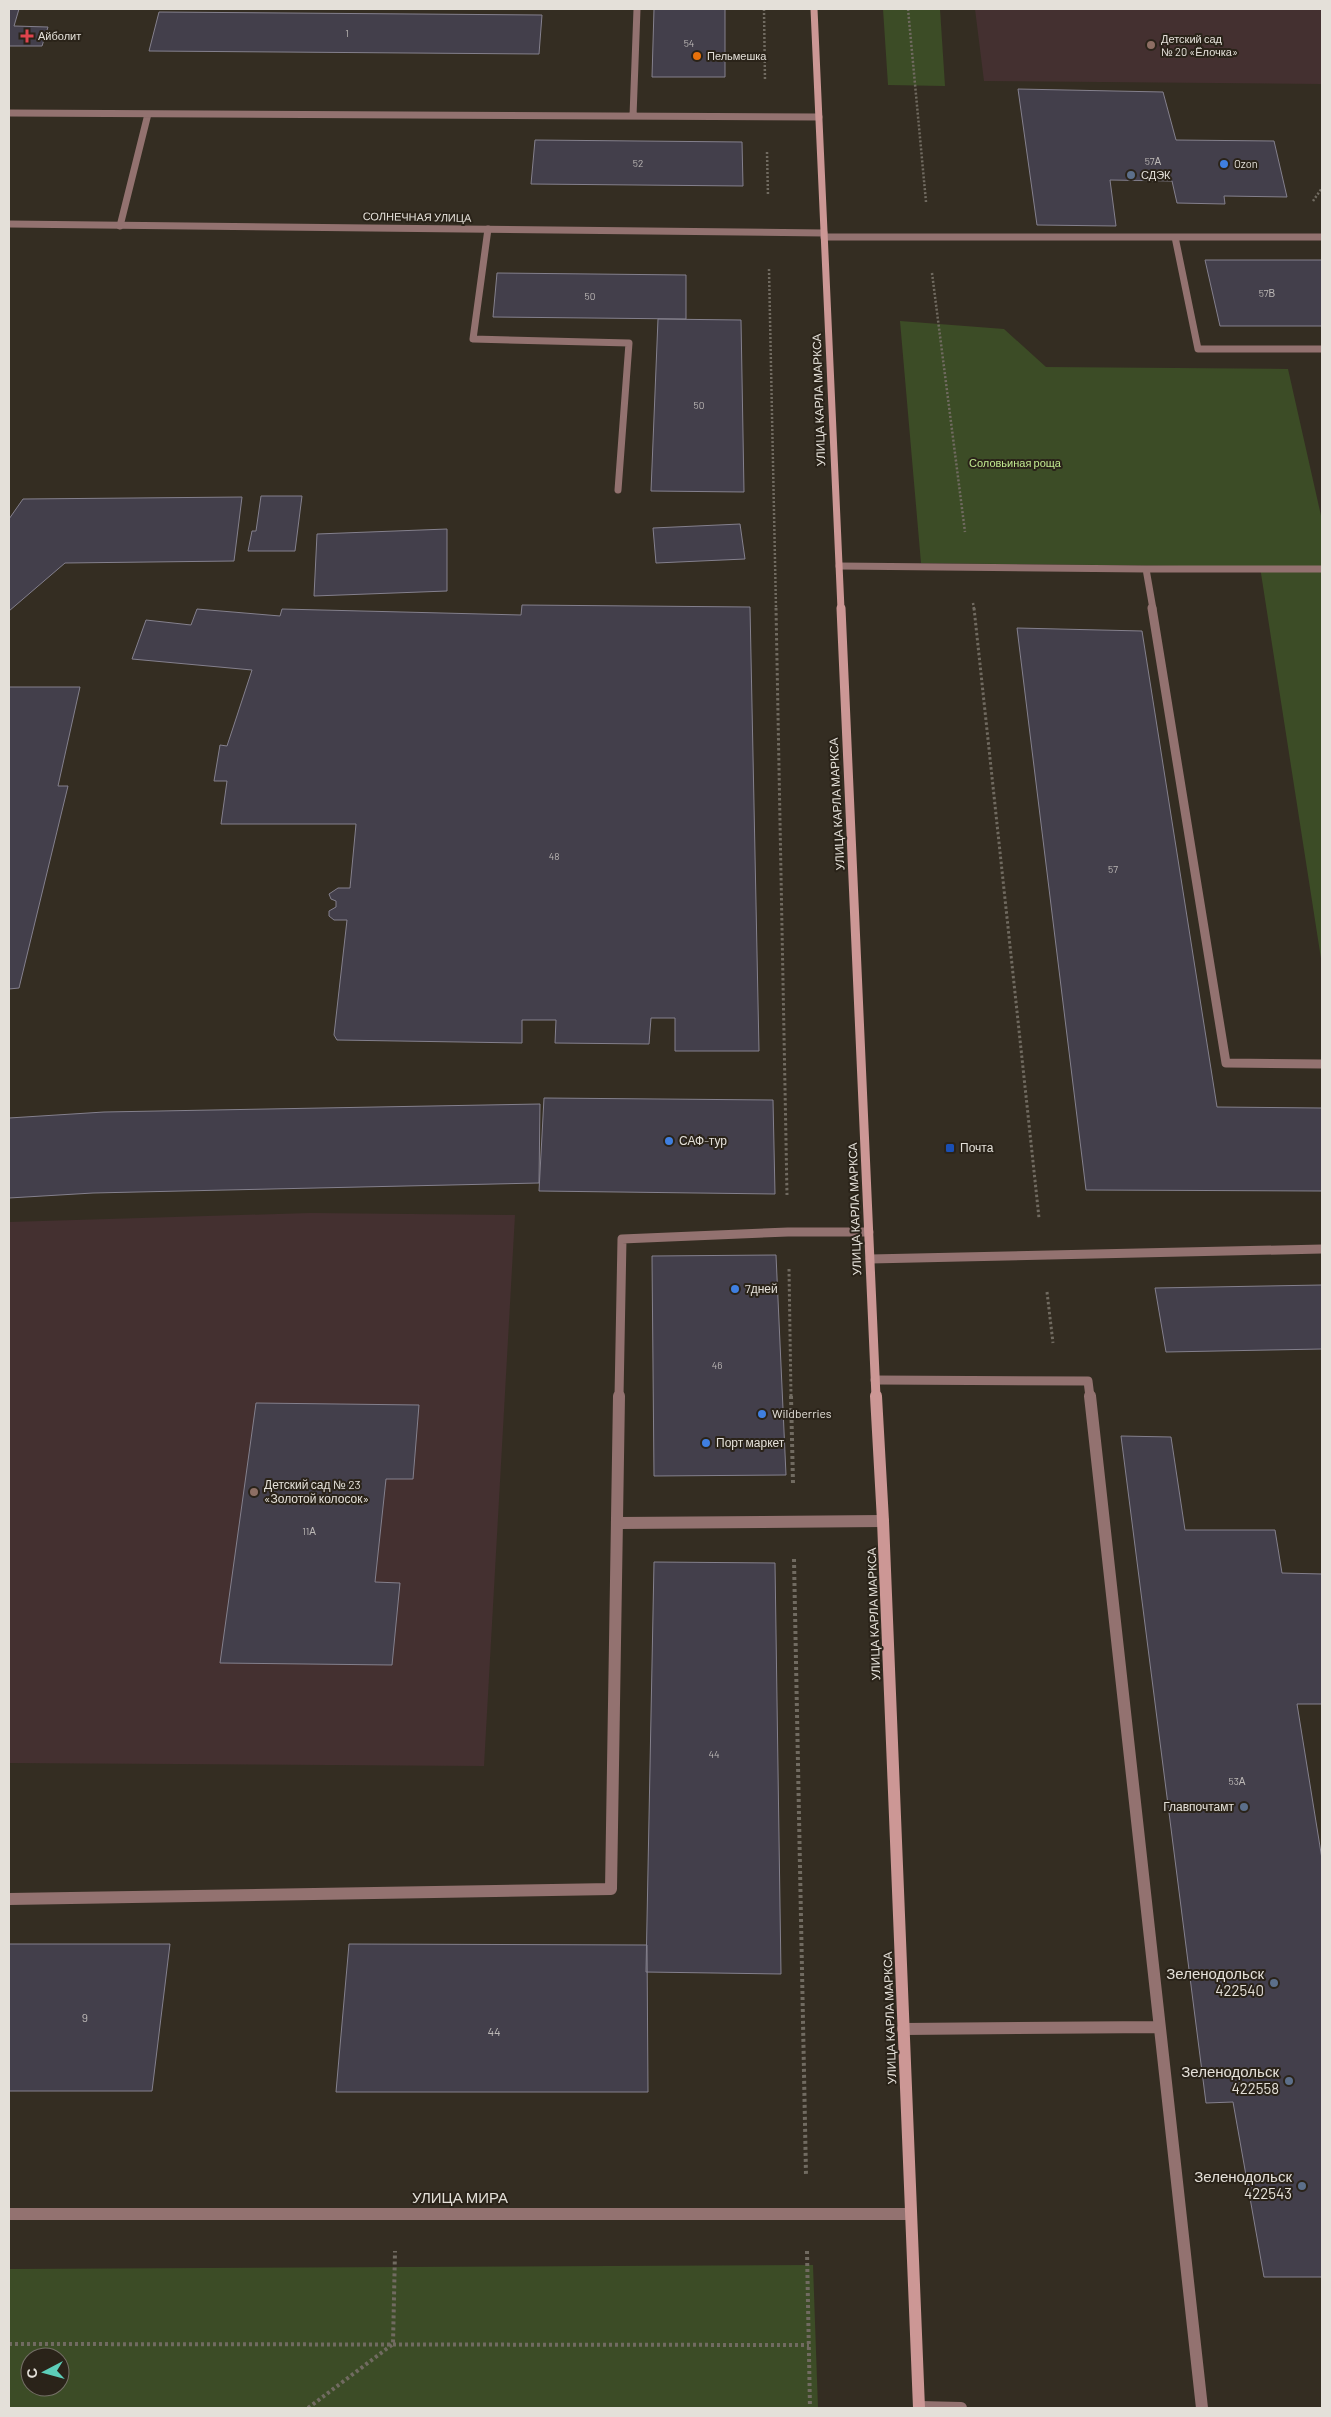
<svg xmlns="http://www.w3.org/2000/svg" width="1331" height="2417" font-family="Barlow,sans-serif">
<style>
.education{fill:#443030}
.green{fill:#3c4c26;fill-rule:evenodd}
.building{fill:#433f4b;stroke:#84808d}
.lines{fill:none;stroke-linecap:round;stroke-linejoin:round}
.path-far2{stroke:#716b61;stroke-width:2.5;stroke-dasharray:2 2;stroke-linecap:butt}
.path-far1{stroke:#716b61;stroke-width:3;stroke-dasharray:2.5 2.5;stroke-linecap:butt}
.path{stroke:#716b61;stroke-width:4;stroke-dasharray:3 3;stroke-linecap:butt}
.lane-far2{stroke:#937270;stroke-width:7}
.lane-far1{stroke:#937270;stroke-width:9}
.lane{stroke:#937270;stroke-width:12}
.street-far1{stroke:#937270;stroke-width:7}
.street{stroke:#937270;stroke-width:12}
.secondary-far2{stroke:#cc9795;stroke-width:7}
.secondary-far1{stroke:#cc9795;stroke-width:9}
.secondary{stroke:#cc9795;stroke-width:12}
.health-dot{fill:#e0444e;stroke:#2a2319;stroke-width:2}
.education-dot{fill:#8d6e63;stroke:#2a2319;stroke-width:2}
.food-dot{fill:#e8710a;stroke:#2a2319;stroke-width:2}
.shop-dot{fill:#3f7fe0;stroke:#2a2319;stroke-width:2}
.service-dot{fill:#5c6f8a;stroke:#2a2319;stroke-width:2}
.transit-dot{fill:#1a4fb4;stroke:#2a2319;stroke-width:2}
.labels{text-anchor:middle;stroke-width:4;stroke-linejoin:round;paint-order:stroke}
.number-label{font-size:10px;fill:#bcb8b6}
.far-poi-label{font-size:11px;fill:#e4e0d9;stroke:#2a2319;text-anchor:start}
.far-street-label{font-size:11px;fill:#e4e0d9;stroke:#2a2319}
.far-park-label{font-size:11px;fill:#c1e990;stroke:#2a2319}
.street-label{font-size:12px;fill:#e4e0d9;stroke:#2a2319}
.poi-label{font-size:12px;fill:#e4e0d9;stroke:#2a2319;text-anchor:start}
.near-number-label{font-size:12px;fill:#bcb8b6}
.near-poi-label{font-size:15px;fill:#e4e0d9;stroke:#2a2319;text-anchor:end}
.near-street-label{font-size:15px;fill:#e4e0d9;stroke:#2a2319}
</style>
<rect width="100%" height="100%" fill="#342d22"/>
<path class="education" d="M975,9H1322V84L984,81Z
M310,1213L515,1215L484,1766L9,1763V1222Z"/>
<path class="green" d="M883,9H940L945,86L888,85Z
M900,321L1004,329L1046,367L1288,369L1322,520V965L1260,567L921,563Z
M813,2265L818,2408H9V2269ZM30,2357H60V2387H30Z"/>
<path class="building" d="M9,9H19L14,26L48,27L42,46H9Z
M654,9H725V77H652Z
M159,12L542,15L539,54L149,51Z
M1018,89L1163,92L1176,140L1274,141L1287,197L1224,196L1225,204L1177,203L1172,181L1110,180L1116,226L1037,225Z
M535,140L742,142L743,186L531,184Z
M1205,260H1322V326H1220Z
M497,273L686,275V319L493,317Z
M658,319L741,320L744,492L651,491Z
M261,496H302L295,551H248L252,531H256Z
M242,497L234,561L65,563L9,611V519L23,499Z
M740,524L745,559L656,563L653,528Z
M447,529V591L314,596L317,534Z
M522,605L750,607L759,1051H675V1018H651L649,1044L555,1043L556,1020H522V1043L337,1040L334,1035L347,920H334L329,916V911L336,907V901L331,899L329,894L338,888H350L356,824H221L227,781H214L220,745L227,746L252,670L132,659L146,620L191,625L197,609L280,616L282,609L521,615Z
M1017,628L1142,631L1217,1107L1322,1108V1191L1086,1190Z
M9,687H80L58,786H68L19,988L9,989Z
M544,1098L773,1100L775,1194L539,1191Z
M540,1104L539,1183L93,1193L9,1198V1118L104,1112Z
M776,1255L786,1475L654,1476L652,1256Z
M1322,1285V1349L1166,1352L1155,1288Z
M256,1403L419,1405L413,1479H386L375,1582L400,1583L392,1665L220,1663Z
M1121,1436L1171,1437L1185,1530H1275L1282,1573L1322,1574V1704H1297L1322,1859V2277H1264L1233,2102L1206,2103Z
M654,1562L775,1563L781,1974L646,1972Z
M9,1944H170L152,2091H9Z
M349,1944L647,1945L648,2092H336Z"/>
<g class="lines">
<path class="path-far2" d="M764,9L765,81
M908,9L926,202
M767,152L768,196
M1313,201L1322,188
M769,269L776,609
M932,273L965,532
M973,603L974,609"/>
<path class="path-far1" d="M776,608L787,1195
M974,608L1039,1218
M789,1269L791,1397
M1047,1292L1053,1343"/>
<path class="path" d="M791,1396L793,1483
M794,1559L806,2175
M807,2251L810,2408
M9,2344L809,2345
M308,2408L393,2344L395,2251"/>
<path class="lane-far2" d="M9,113L819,117
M633,116L637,9
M120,226L148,114
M488,229L473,339L629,343L618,490
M824,237H1322
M1175,237L1198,349H1322
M839,566L1146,569L1153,609
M1146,569H1322"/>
<path class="lane-far1" d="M1152,608L1226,1063L1322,1064
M870,1259L1322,1249
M875,1380L1088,1381L1090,1397
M619,1397L622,1239L788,1232H869"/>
<path class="lane" d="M1090,1396L1202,2408
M619,1523L883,1521
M9,1899L611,1889L619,1396
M903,2029L1159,2027
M919,2407L961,2408"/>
<path class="street-far1" d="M9,224L824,233"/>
<path class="street" d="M9,2214H911"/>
<path class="secondary-far2" d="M814,9L841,609"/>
<path class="secondary-far1" d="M841,608L876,1397"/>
<path class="secondary" d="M876,1396L883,1521L919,2408"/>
</g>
<path class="health-dot" d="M24.5 28.5h5v5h5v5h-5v5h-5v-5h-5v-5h5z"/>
<g class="education-dot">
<circle cx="1151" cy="45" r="5"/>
<circle cx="254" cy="1492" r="5"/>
</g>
<circle class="food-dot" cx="697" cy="56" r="5"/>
<g class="shop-dot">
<circle cx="1224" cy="164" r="5"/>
<circle cx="669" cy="1141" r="5"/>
<circle cx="735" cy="1289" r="5"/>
<circle cx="762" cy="1414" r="5"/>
<circle cx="706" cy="1443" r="5"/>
</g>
<g class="service-dot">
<circle cx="1131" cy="175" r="5"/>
<circle cx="1244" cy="1807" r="5"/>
<circle cx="1274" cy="1983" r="5"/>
<circle cx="1289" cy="2081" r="5"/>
<circle cx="1302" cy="2186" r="5"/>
</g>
<rect class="transit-dot" x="945" y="1143" width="10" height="10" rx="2.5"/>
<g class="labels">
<g class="number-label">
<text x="347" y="37">1</text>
<text x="689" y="47">54</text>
<text x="1153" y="165">57А</text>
<text x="638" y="167">52</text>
<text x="1267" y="297">57В</text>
<text x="590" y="300">50</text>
<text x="699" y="409">50</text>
<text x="554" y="860">48</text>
<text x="1113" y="873">57</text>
<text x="717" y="1369">46</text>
<text x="309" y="1535">11А</text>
<text x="714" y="1758">44</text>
<text x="1237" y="1785">53А</text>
</g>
<g class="far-poi-label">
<text x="38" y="40">Айболит</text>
<text x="1161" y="43">Детский сад<tspan x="1161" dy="13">№ 20 «Ёлочка»</tspan></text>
<text x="707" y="60">Пельмешка</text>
<text x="1234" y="168">Ozon</text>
<text x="1141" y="179">СДЭК</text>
</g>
<g class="far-street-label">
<text transform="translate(417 217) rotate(1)" y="4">СОЛНЕЧНАЯ УЛИЦА</text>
</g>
<g class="far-park-label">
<text x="1015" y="467">Соловьиная роща</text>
</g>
<g class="street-label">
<text transform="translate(819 400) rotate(-92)" y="4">УЛИЦА КАРЛА МАРКСА</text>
<text transform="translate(837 804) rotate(-93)" y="4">УЛИЦА КАРЛА МАРКСА</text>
<text transform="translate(855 1209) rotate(-92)" y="4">УЛИЦА КАРЛА МАРКСА</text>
<text transform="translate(874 1614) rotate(-92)" y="4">УЛИЦА КАРЛА МАРКСА</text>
<text transform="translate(890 2018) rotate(-92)" y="4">УЛИЦА КАРЛА МАРКСА</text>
</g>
<g class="poi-label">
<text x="679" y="1145">САФ-тур</text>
<text x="960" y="1152">Почта</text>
<text x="745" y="1293">7дней</text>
<text x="772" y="1418">Wildberries</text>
<text x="716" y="1447">Порт маркет</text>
<text x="264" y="1489">Детский сад № 23<tspan x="264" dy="14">«Золотой колосок»</tspan></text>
<text x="1234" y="1811" text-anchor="end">Главпочтамт</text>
</g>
<g class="near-number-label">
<text x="85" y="2022">9</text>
<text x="494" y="2036">44</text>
</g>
<g class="near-poi-label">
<text x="1264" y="1979">Зеленодольск<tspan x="1264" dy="17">422540</tspan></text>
<text x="1279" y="2077">Зеленодольск<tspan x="1279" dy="17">422558</tspan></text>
<text x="1292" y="2182">Зеленодольск<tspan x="1292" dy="17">422543</tspan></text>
</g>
<g class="near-street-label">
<text x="460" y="2203">УЛИЦА МИРА</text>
</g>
</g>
<rect width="1331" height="2417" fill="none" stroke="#e4e0d9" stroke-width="20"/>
<g transform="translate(45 2372) rotate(264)"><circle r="24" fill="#2a2319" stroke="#746f66"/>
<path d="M0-4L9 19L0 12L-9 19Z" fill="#5dceb9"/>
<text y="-8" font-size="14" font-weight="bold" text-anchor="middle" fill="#e4e0d9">С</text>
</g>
</svg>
